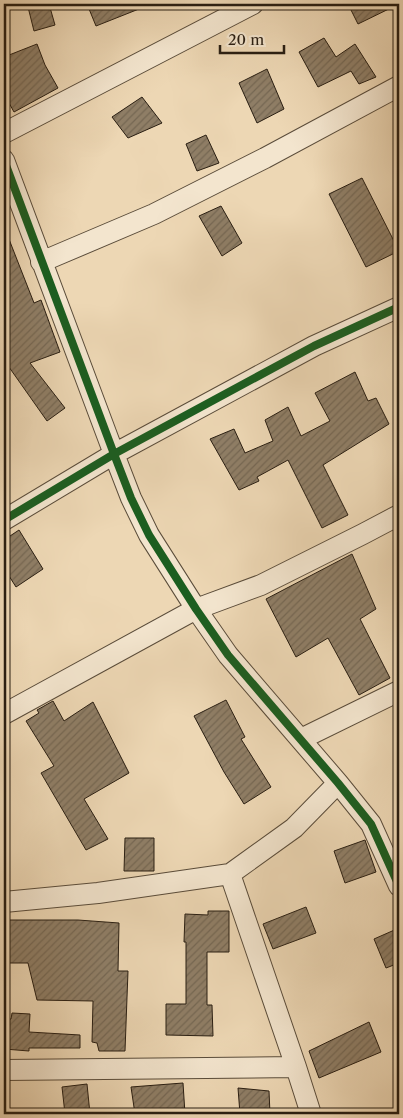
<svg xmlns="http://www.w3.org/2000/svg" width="403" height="1118" font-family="'Libre Caslon Text',serif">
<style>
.building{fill:url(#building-hatch);stroke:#291e12}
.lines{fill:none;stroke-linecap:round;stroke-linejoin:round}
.street-casing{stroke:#5a4c3a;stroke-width:22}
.street{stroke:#f3e5ce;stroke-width:20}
.cycleway-casing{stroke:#f3e5ce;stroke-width:11}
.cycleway{stroke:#1b5e20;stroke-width:8}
</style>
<defs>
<pattern id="building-hatch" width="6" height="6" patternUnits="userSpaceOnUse" patternTransform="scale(1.25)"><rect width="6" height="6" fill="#8f7e66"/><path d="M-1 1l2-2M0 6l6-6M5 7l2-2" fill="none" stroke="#756753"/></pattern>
</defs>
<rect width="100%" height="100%" fill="#edd7b4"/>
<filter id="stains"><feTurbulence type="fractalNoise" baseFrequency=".004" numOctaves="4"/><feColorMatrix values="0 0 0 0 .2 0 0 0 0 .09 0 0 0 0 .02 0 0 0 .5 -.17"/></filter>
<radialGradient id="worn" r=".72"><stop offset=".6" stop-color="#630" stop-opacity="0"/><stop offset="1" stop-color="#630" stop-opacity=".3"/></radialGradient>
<path class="building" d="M38,4H49L55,25L34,31L28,7Z
M87,4H149V5L96,26Z
M348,4H399L358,24Z
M324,38L336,57L355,44L376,77L359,84L351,71L318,87L299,52Z
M37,44L45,65L58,88L14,112L4,94V57Z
M267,69L284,109L257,123L239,83Z
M142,97L162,123L128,138L112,117Z
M206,135L219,163L197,171L186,144Z
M362,178L399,251L366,267L329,194Z
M221,206L242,243L222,256L199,216Z
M4,229H5L34,303L41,300L60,352L30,363L65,408L47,421L4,360Z
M355,372L368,401L376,398L389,424L323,465L348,515L322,528L288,460L257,477L259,481L239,490L210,439L234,429L245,453L273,441L265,420L288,407L301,436L330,421L315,393Z
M19,530L43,569L16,587L4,568V540Z
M352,554L376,609L360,619L390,678L359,695L328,638L296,657L266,599Z
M226,700L245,737L241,739L271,787L244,804L224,772L194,716Z
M53,701L64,721L93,702L129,773L84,799L108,839L86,850L41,773L54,766L26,721L39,713L37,710Z
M125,838H154V871H124Z
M365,840L376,872L345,883L334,851Z
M306,907L316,933L273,949L263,924Z
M208,911H229V952H207V1005H212L213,1036L166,1035V1004H186V942H184L185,914L208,915Z
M5,920H78L119,923L118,971H128L125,1051H99L97,1043L92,1042L93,1001L37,1000L28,963H4Z
M399,928V963L386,968L374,939Z
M12,1013L30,1014L29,1032L80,1035V1048H29V1051L4,1049V1020L11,1019Z
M369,1022L381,1052L319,1078L309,1051Z
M183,1083L185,1114H135L131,1087Z
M87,1084L90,1114H65L62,1087Z
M238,1088L269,1091L270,1114H240Z"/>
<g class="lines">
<defs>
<path id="street" d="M4,133L253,4
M4,160L114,454L131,498L149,535L196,609L228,655L338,783L371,824L399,886
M41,262L154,214L265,158L399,86
M4,520L114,454L314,346L399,307
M4,714L196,609L261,585L363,534L399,515
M301,739L399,691
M230,874L296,1067L311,1114
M4,902L98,893L230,874L294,828L338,783
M4,1070L296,1067"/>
</defs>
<use href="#street" class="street-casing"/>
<use href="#street" class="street"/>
<defs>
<path id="cycleway" d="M4,160L114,454L131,498L149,535L196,609L228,655L338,783L371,824L399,886
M4,520L114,454L314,346L399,307"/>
</defs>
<use href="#cycleway" class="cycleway-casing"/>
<use href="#cycleway" class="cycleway"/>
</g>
<rect width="403" height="1118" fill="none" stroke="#edd7b4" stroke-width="20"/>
<rect x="5" y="5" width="393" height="1108" fill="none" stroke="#291e12" stroke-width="2.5"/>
<rect x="10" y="10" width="383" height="1098" fill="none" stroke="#291e12"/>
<path d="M220 45v8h64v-8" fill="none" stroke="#291e12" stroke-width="2.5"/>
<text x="228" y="45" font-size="15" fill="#291e12" stroke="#f3e5ce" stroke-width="4" paint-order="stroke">20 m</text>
<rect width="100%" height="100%" filter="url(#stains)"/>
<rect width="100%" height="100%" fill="url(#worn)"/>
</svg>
